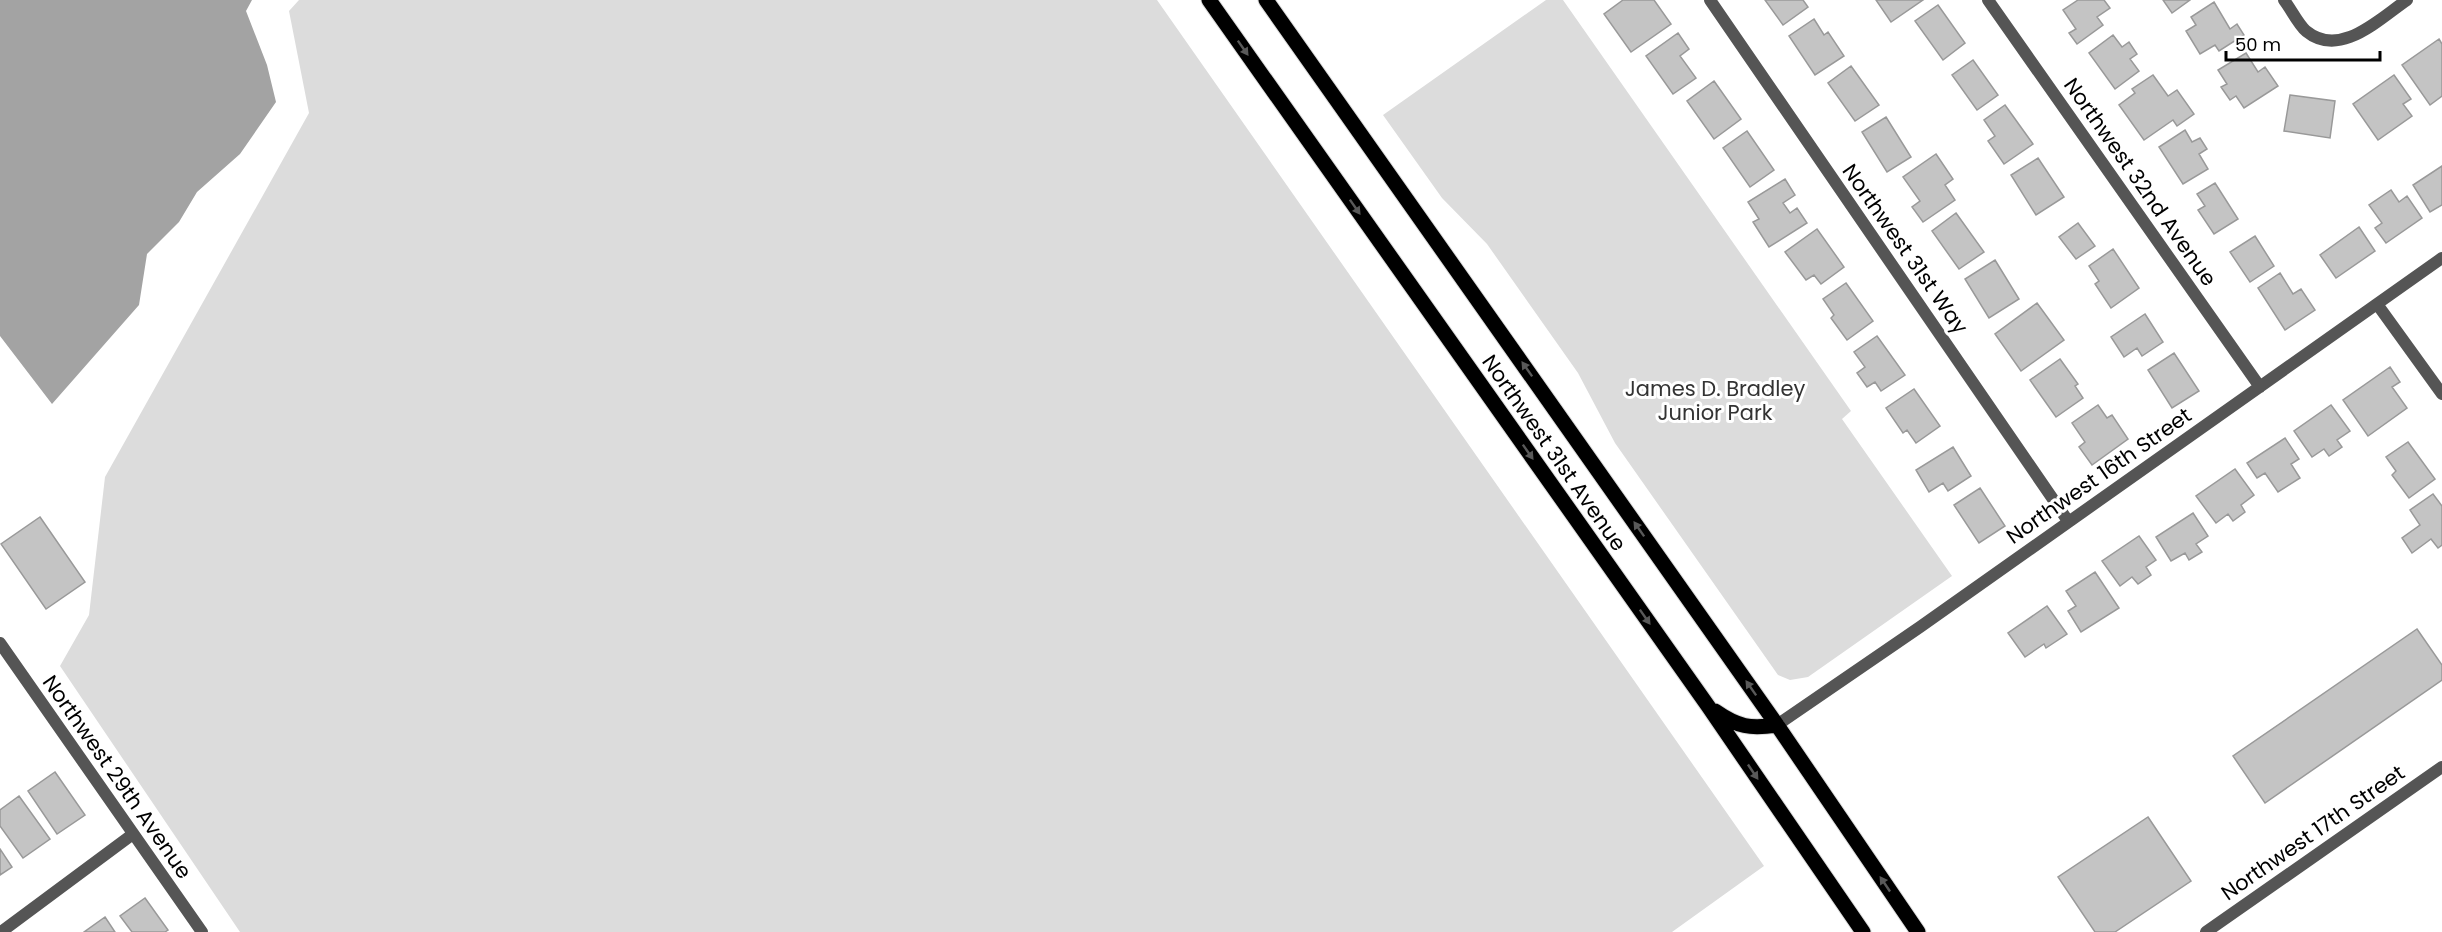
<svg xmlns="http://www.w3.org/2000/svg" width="2442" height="932" font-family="Poppins,sans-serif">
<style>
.green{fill:#dcdcdc}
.water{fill:#a3a3a3}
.building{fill:#c4c4c4;stroke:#999;stroke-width:1.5}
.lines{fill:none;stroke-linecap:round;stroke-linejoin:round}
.primary-casing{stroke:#dbdbdb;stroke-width:17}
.minor{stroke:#555;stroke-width:12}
.primary{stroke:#000;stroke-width:15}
.oneway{fill:#595959}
.labels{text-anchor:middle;stroke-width:6;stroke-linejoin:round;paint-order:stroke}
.street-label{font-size:21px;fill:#000;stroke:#fff}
.park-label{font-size:21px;fill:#333;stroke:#fff}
</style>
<rect width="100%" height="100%" fill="#fff"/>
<path class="green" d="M299,0H1157L1764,866L1672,932H240L60,666L89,615L105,477L309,113L289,11Z
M1546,0H1563L1851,411L1842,419L1952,576L1808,677L1790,680L1778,675L1615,443L1578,373L1487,244L1442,198L1383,115Z"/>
<path class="water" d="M0,0H252L246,11L267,65L276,102L240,154L197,192L179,222L147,254L139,305L52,404L0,336Z"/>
<path class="building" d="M1623,0H1654L1671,24L1631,52L1604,14Z
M1765,0H1803L1808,7L1783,25Z
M1876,0H1923L1891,22Z
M2078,0H2104L2110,8L2097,17L2103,25L2077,44L2069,33L2076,29L2063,10Z
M2163,0H2190L2172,13Z
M2214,2L2230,29L2237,24L2244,35L2219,51L2215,45L2200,54L2186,31L2196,25L2191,17Z
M1938,5L1965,43L1943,60L1915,21Z
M1814,19L1824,35L1828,32L1844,56L1815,75L1789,36Z
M1678,33L1689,49L1680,56L1696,78L1673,94L1646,56Z
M2113,35L2122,47L2129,42L2137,54L2130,59L2139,71L2115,89L2089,53Z
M2439,39L2442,44V96L2430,105L2402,65Z
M2246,53L2258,72L2265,67L2278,86L2244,108L2236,96L2230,100L2221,87L2227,84L2218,70Z
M1973,60L1998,95L1977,110L1952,75Z
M1851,66L1879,105L1855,121L1828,83Z
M2153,75L2168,96L2177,90L2194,114L2177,126L2173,120L2144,140L2119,105L2135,93L2132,89Z
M2394,75L2411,99L2403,104L2412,116L2378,140L2353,104Z
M1714,81L1741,119L1714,139L1687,101Z
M2290,95L2335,101L2330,138L2284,131Z
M2005,105L2033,144L2004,164L1988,141L1995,136L1984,120Z
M1886,117L1911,157L1887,172L1862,132Z
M2185,130L2192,142L2200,138L2207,149L2199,154L2208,169L2183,184L2159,147Z
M1747,131L1774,170L1750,187L1723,148Z
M1936,154L1953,179L1945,185L1955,200L1923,222L1912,207L1920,201L1903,177Z
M2038,158L2064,197L2036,215L2011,175Z
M2442,166V205L2430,212L2413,185Z
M1785,179L1795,195L1783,203L1790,213L1797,208L1807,223L1769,247L1753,222L1759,219L1748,202Z
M2215,183L2238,219L2214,234L2198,210L2205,206L2197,194Z
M2391,190L2399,202L2407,196L2422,218L2386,243L2375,228L2382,223L2369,205Z
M1956,213L1984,252L1959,269L1932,231Z
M2078,223L2095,246L2076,259L2059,237Z
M2359,227L2375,251L2336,278L2320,255Z
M1817,229L1844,267L1821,284L1814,275L1806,280L1785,252Z
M2255,236L2274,266L2250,282L2230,252Z
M2113,249L2139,288L2111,308L2095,284L2099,281L2089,266Z
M1995,260L2019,299L1989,318L1965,279Z
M2280,273L2293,294L2301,289L2315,310L2285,330L2258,288Z
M1846,283L1873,321L1847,340L1831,318L1834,315L1823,299Z
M2037,303L2064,340L2021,371L1995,334Z
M2145,314L2163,342L2142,356L2137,348L2124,357L2111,337Z
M1877,336L1905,375L1881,391L1875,382L1867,387L1857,373L1865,367L1854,352Z
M2174,353L2199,391L2172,408L2148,370Z
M2060,359L2078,384L2075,386L2083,398L2056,417L2030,380Z
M2390,367L2400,382L2392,387L2407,408L2368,436L2343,400Z
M1914,389L1940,426L1916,443L1907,430L1903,433L1886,408Z
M2098,405L2107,418L2112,415L2128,439L2092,465L2079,447L2085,442L2072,423Z
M2331,405L2350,431L2337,440L2342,447L2329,456L2324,449L2312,457L2294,431Z
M2285,438L2299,459L2291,464L2300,478L2278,492L2265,473L2257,478L2247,463Z
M2408,442L2435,479L2409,498L2392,475L2396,471L2386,457Z
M1953,447L1971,476L1948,491L1943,483L1929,492L1916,470Z
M2235,469L2254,495L2241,505L2245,512L2233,521L2228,514L2216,523L2196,496Z
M1980,488L2005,526L1979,543L1954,505Z
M2433,494L2442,506V545L2438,548L2431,539L2412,553L2402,538L2420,525L2410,510Z
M2193,513L2208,536L2196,544L2202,552L2189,560L2185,553L2171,561L2156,537Z
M40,517L85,582L46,609L1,544Z
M2139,536L2156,560L2146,567L2151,575L2138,584L2132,577L2120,586L2102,561Z
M2095,572L2119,608L2081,632L2068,611L2076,606L2066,591Z
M2047,606L2067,634L2046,648L2044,644L2025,657L2008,633Z
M2417,629L2442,665V680L2265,803L2233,756Z
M55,772L85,815L57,834L28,791Z
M19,796L50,839L23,858L0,826V810Z
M2148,817L2191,881L2115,932H2095L2058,877Z
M0,849L12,867L0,875Z
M145,898L168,930L165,932H132L120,916Z
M105,917L115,932H84Z"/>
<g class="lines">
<defs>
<path id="primary" d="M1209,0L1708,706L1863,932
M1266,0L1777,725L1918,932
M1715,711C1738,727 1750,729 1777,725"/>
</defs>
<use href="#primary" class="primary-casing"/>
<path class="minor" d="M1710,0L2068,521
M1988,0L2260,387
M2284,0C2291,9 2298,24 2306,31C2340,59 2379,19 2407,0
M2377,304L2442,394
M0,643L202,932
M1777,725L1920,627L2442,258
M1,932L133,834
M2206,932L2442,767"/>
<use href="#primary" class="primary"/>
</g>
<defs><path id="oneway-solid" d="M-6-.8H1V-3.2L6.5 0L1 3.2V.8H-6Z" transform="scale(1.5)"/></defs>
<g class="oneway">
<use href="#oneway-solid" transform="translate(1243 48) rotate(55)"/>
<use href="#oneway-solid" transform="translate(1355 207) rotate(55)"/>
<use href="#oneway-solid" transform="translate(1527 369) rotate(-125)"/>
<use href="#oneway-solid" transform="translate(1528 452) rotate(55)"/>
<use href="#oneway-solid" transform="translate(1639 529) rotate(-125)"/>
<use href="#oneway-solid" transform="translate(1645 617) rotate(55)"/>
<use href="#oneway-solid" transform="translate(1751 688) rotate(-125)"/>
<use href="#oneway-solid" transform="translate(1753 772) rotate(56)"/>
<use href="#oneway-solid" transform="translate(1885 884) rotate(-124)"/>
</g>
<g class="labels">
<g class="street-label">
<text transform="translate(2140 182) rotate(55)" y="7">Northwest 32nd Avenue</text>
<text transform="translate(1905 249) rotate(55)" y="7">Northwest 31st Way</text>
<text transform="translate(1554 453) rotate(55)" y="7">Northwest 31st Avenue</text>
<text transform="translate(2099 476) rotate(-35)" y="7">Northwest 16th Street</text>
<text transform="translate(117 777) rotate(55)" y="7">Northwest 29th Avenue</text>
<text transform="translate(2313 833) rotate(-35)" y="7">Northwest 17th Street</text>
</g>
<g class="park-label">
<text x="1715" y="396">James D. Bradley<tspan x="1715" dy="24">Junior Park</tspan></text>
</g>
</g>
<path d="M2226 51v9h154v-9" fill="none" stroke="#000000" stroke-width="3"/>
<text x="2235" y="51" font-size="18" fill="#000000" stroke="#ffffff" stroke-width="4.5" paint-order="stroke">50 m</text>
</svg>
